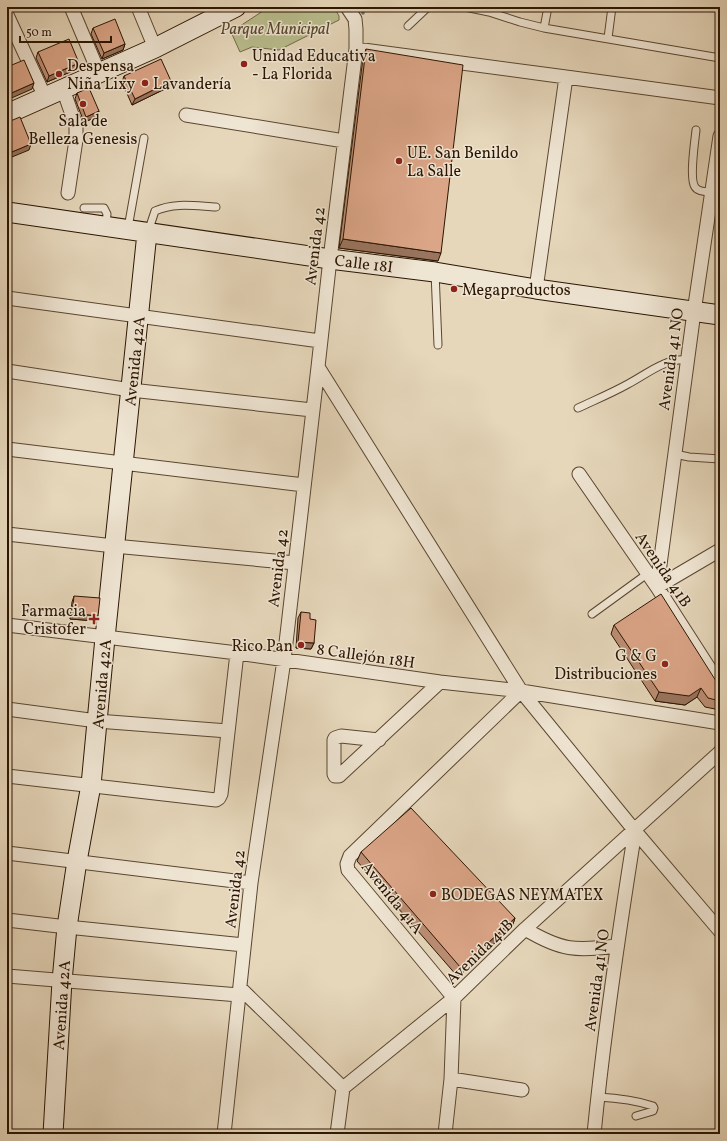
<svg xmlns="http://www.w3.org/2000/svg" width="727" height="1141" font-family="Vollkorn,serif">
<style>
.green{fill:#b9bd8d;stroke:#726948}
.lines{fill:none;stroke-linecap:round;stroke-linejoin:round}
.stream{stroke:#6c776e;stroke-width:3.5}
.lane-casing{stroke:#5a4630;stroke-width:9}
.street-casing{stroke:#5a4630;stroke-width:15}
.secondary-casing{stroke:#2b1502;stroke-width:21}
.lane{stroke:#efe5d3;stroke-width:7}
.street{stroke:#efe5d3;stroke-width:13}
.secondary{stroke:#efe5d3;stroke-width:19}
.wall{fill:#bc8e74;stroke:#2b1502}
.shaded-wall{fill:#99745e;stroke:#2b1502}
.building{fill:#dba587;stroke:#2b1502}
.poi-dot{fill:#8f2418;stroke:#efe5d3;stroke-width:1.5}
.labels{text-anchor:middle;stroke-width:3;stroke-linejoin:round;paint-order:stroke}
.park-label{font-size:16px;font-style:italic;fill:#56472c;stroke:#efe5d3}
.poi-label{font-size:16px;fill:#2b1502;stroke:#efe5d3;text-anchor:start}
.street-label{font-size:16px;fill:#2b1502;stroke:#efe5d3}
</style>
<rect width="100%" height="100%" fill="#e6d7bb"/>
<filter id="stains"><feTurbulence type="fractalNoise" baseFrequency=".005" numOctaves="4"/><feColorMatrix values="0 0 0 0 .2 0 0 0 0 .09 0 0 0 0 .02 0 0 0 .5 -.17"/></filter>
<radialGradient id="worn" r=".72"><stop offset=".6" stop-color="#630" stop-opacity="0"/><stop offset="1" stop-color="#630" stop-opacity=".3"/></radialGradient>
<path class="green" d="M269,7H334L339,16V20L279,50L252,47L240,52L231,32Z"/>
<g class="lines">
<path class="stream" d="M362,7L363,13"/>
<defs>
<path id="lane" d="M465,7L489,12L520,22L544,28L720,58
M408,26L427,8L430,7
M544,28L548,7
M608,38L612,7
M696,130C695,140 689,179 695,187C698,192 707,192 712,192
M84,208H104L107,214L106,225
M128,228L144,138
M148,232L155,211C174,202 196,206 216,207
M435,272L438,345
M578,408C595,400 612,393 628,384C647,374 665,358 687,360
M675,454L689,457L720,459
M592,614L647,574
M598,1097C617,1098 635,1100 653,1106L654,1108L653,1111L636,1116"/>
<path id="street" d="M71,7L99,73
M138,7L155,48
M7,15L45,97
M356,49L566,77L720,98
M63,89L76,126V140L68,193
M186,115L344,141
M536,289L566,77
M7,298L320,341
M318,367L521,691L635,831L720,931
M7,371L131,390L312,410
M7,449L304,485
M579,474L657,587L720,685
M7,534L114,546L295,563
M657,587L694,312L720,136
M657,587L720,550
M7,625L237,653L440,682L521,691L720,723
M7,709L97,721L228,731
M379,740L341,736L335,738L334,740V774L335,776H339L440,682
M7,776L216,800L219,798L221,794L237,653
M7,853L251,883
M7,920L67,927L244,945
M525,929C562,951 575,951 617,946
M7,976L239,995
M240,988L343,1088
M451,1079L522,1090
M224,1134L251,883L284,660L318,367L330,259L356,49V29L355,19L347,7
M337,1134L343,1088L454,998L525,929L720,752
M445,1134L451,1079L454,998L348,870L347,864L350,856L521,691
M594,1134C604,1032 619,931 635,831"/>
<path id="secondary" d="M7,114L155,48L236,7
M7,212L330,259L435,272L536,289L720,315
M53,1134L62,981L67,927L77,861L91,785L105,638L147,233"/>
</defs>
<use href="#lane" class="lane-casing"/>
<use href="#street" class="street-casing"/>
<use href="#secondary" class="secondary-casing"/>
<use href="#lane" class="lane"/>
<use href="#street" class="street"/>
<use href="#secondary" class="secondary"/>
</g>
<path class="wall" d="M93,28L125,44L123,50L102,59L91,34Z
M366,49L438,261L339,248L363,58Z
M38,52L79,63L77,69L47,82L36,58Z
M124,76L169,87L132,105L122,82Z
M77,93L99,111L97,117L84,122L75,99Z
M74,596L96,621L70,619L72,602Z
M301,612L310,619L314,643L311,649L296,648L298,618Z
M614,625L720,683V710L705,707L697,697L685,705L655,701L611,634Z
M361,852L515,918L512,927L458,977L357,861Z"/>
<path class="shaded-wall" d="M125,44L123,50L102,59L104,53Z
M79,63L77,69L47,82L49,76Z
M171,81L169,87L132,105L135,99Z
M34,83L32,89L7,100V95Z
M99,111L97,117L84,122L86,117Z
M31,144L29,150L7,159V154Z
M343,239L441,253L438,261L339,248Z
M72,613L98,616L96,621L70,619Z
M298,642L314,643L311,649L296,648Z
M701,688L697,697L685,705L655,701L659,692Z
M515,918L512,927L458,977L461,968Z"/>
<path class="building" d="M115,19L125,44L104,53L93,28Z
M69,39L79,63L49,76L38,52Z
M366,49L463,65L441,253L343,239Z
M161,59L171,81L135,99L124,76Z
M24,60L34,83L7,95V67Z
M89,88L99,111L86,117L77,93Z
M20,117L31,144L7,154V125L9,124L8,122Z
M661,594L716,681L720,683V701L708,698L701,688L689,696L659,692L614,625Z
M74,596L100,598L98,616L72,613Z
M301,612L310,613V619L316,620L314,643L298,642Z
M7,632H10L8,652H7Z
M411,808L515,918L461,968L361,852Z"/>
<g class="poi-dot">
<circle cx="244" cy="64" r="4"/>
<circle cx="59" cy="74" r="4"/>
<circle cx="145" cy="83" r="4"/>
<circle cx="83" cy="104" r="4"/>
<circle cx="399" cy="161" r="4"/>
<circle cx="454" cy="289" r="4"/>
<path d="M92 613h4v4h4v4h-4v4h-4v-4h-4v-4h4z"/>
<circle cx="301" cy="645" r="4"/>
<circle cx="665" cy="664" r="4"/>
<circle cx="433" cy="894" r="4"/>
</g>
<g class="labels">
<g class="park-label">
<text x="275" y="34">Parque Municipal</text>
</g>
<g class="poi-label">
<text x="252" y="61">Unidad Educativa<tspan x="252" dy="18">- La Florida</tspan></text>
<text x="67" y="71">Despensa<tspan x="67" dy="18">Niña Lixy</tspan></text>
<text x="153" y="89">Lavandería</text>
<text x="83" y="126" text-anchor="middle">Sala de<tspan x="83" dy="18">Belleza Genesis</tspan></text>
<text x="407" y="158">UE. San Benildo<tspan x="407" dy="18">La Salle</tspan></text>
<text x="462" y="295">Megaproductos</text>
<text x="86" y="616" text-anchor="end">Farmacia<tspan x="86" dy="18">Cristofer</tspan></text>
<text x="293" y="651" text-anchor="end">Rico Pan</text>
<text x="657" y="661" text-anchor="end">G &amp; G<tspan x="657" dy="18">Distribuciones</tspan></text>
<text x="441" y="900">BODEGAS NEYMATEX</text>
</g>
<g class="street-label">
<text transform="translate(314 246) rotate(-83)" y="6">Avenida 42</text>
<text transform="translate(364 263) rotate(7)" y="6">Calle 18I</text>
<text transform="translate(670 359) rotate(-82)" y="6">Avenida 41 NO</text>
<text transform="translate(134 361) rotate(-84)" y="6">Avenida 42A</text>
<text transform="translate(277 568) rotate(-83)" y="6">Avenida 42</text>
<text transform="translate(664 569) rotate(56)" y="6">Avenida 41B</text>
<text transform="translate(366 655) rotate(8)" y="6">8 Callejón 18H</text>
<text transform="translate(101 684) rotate(-85)" y="6">Avenida 42A</text>
<text transform="translate(234 889) rotate(-83)" y="6">Avenida 42</text>
<text transform="translate(393 897) rotate(51)" y="6">Avenida 41A</text>
<text transform="translate(479 951) rotate(-44)" y="6">Avenida 41B</text>
<text transform="translate(596 980) rotate(-82)" y="6">Avenida 41 NO</text>
<text transform="translate(61 1005) rotate(-86)" y="6">Avenida 42A</text>
</g>
</g>
<rect width="727" height="1141" fill="none" stroke="#e6d7bb" stroke-width="24"/>
<rect x="8" y="8" width="711" height="1125" fill="none" stroke="#2b1502" stroke-width="2"/>
<rect x="12" y="12" width="703" height="1117" fill="none" stroke="#2b1502"/>
<path d="M20 36v6h91v-6" fill="none" stroke="#2b1502" stroke-width="2"/>
<text x="26" y="36" font-size="12" fill="#2b1502" stroke="#efe5d3" stroke-width="3" paint-order="stroke">50 m</text>
<rect width="100%" height="100%" filter="url(#stains)"/>
<rect width="100%" height="100%" fill="url(#worn)"/>
</svg>
